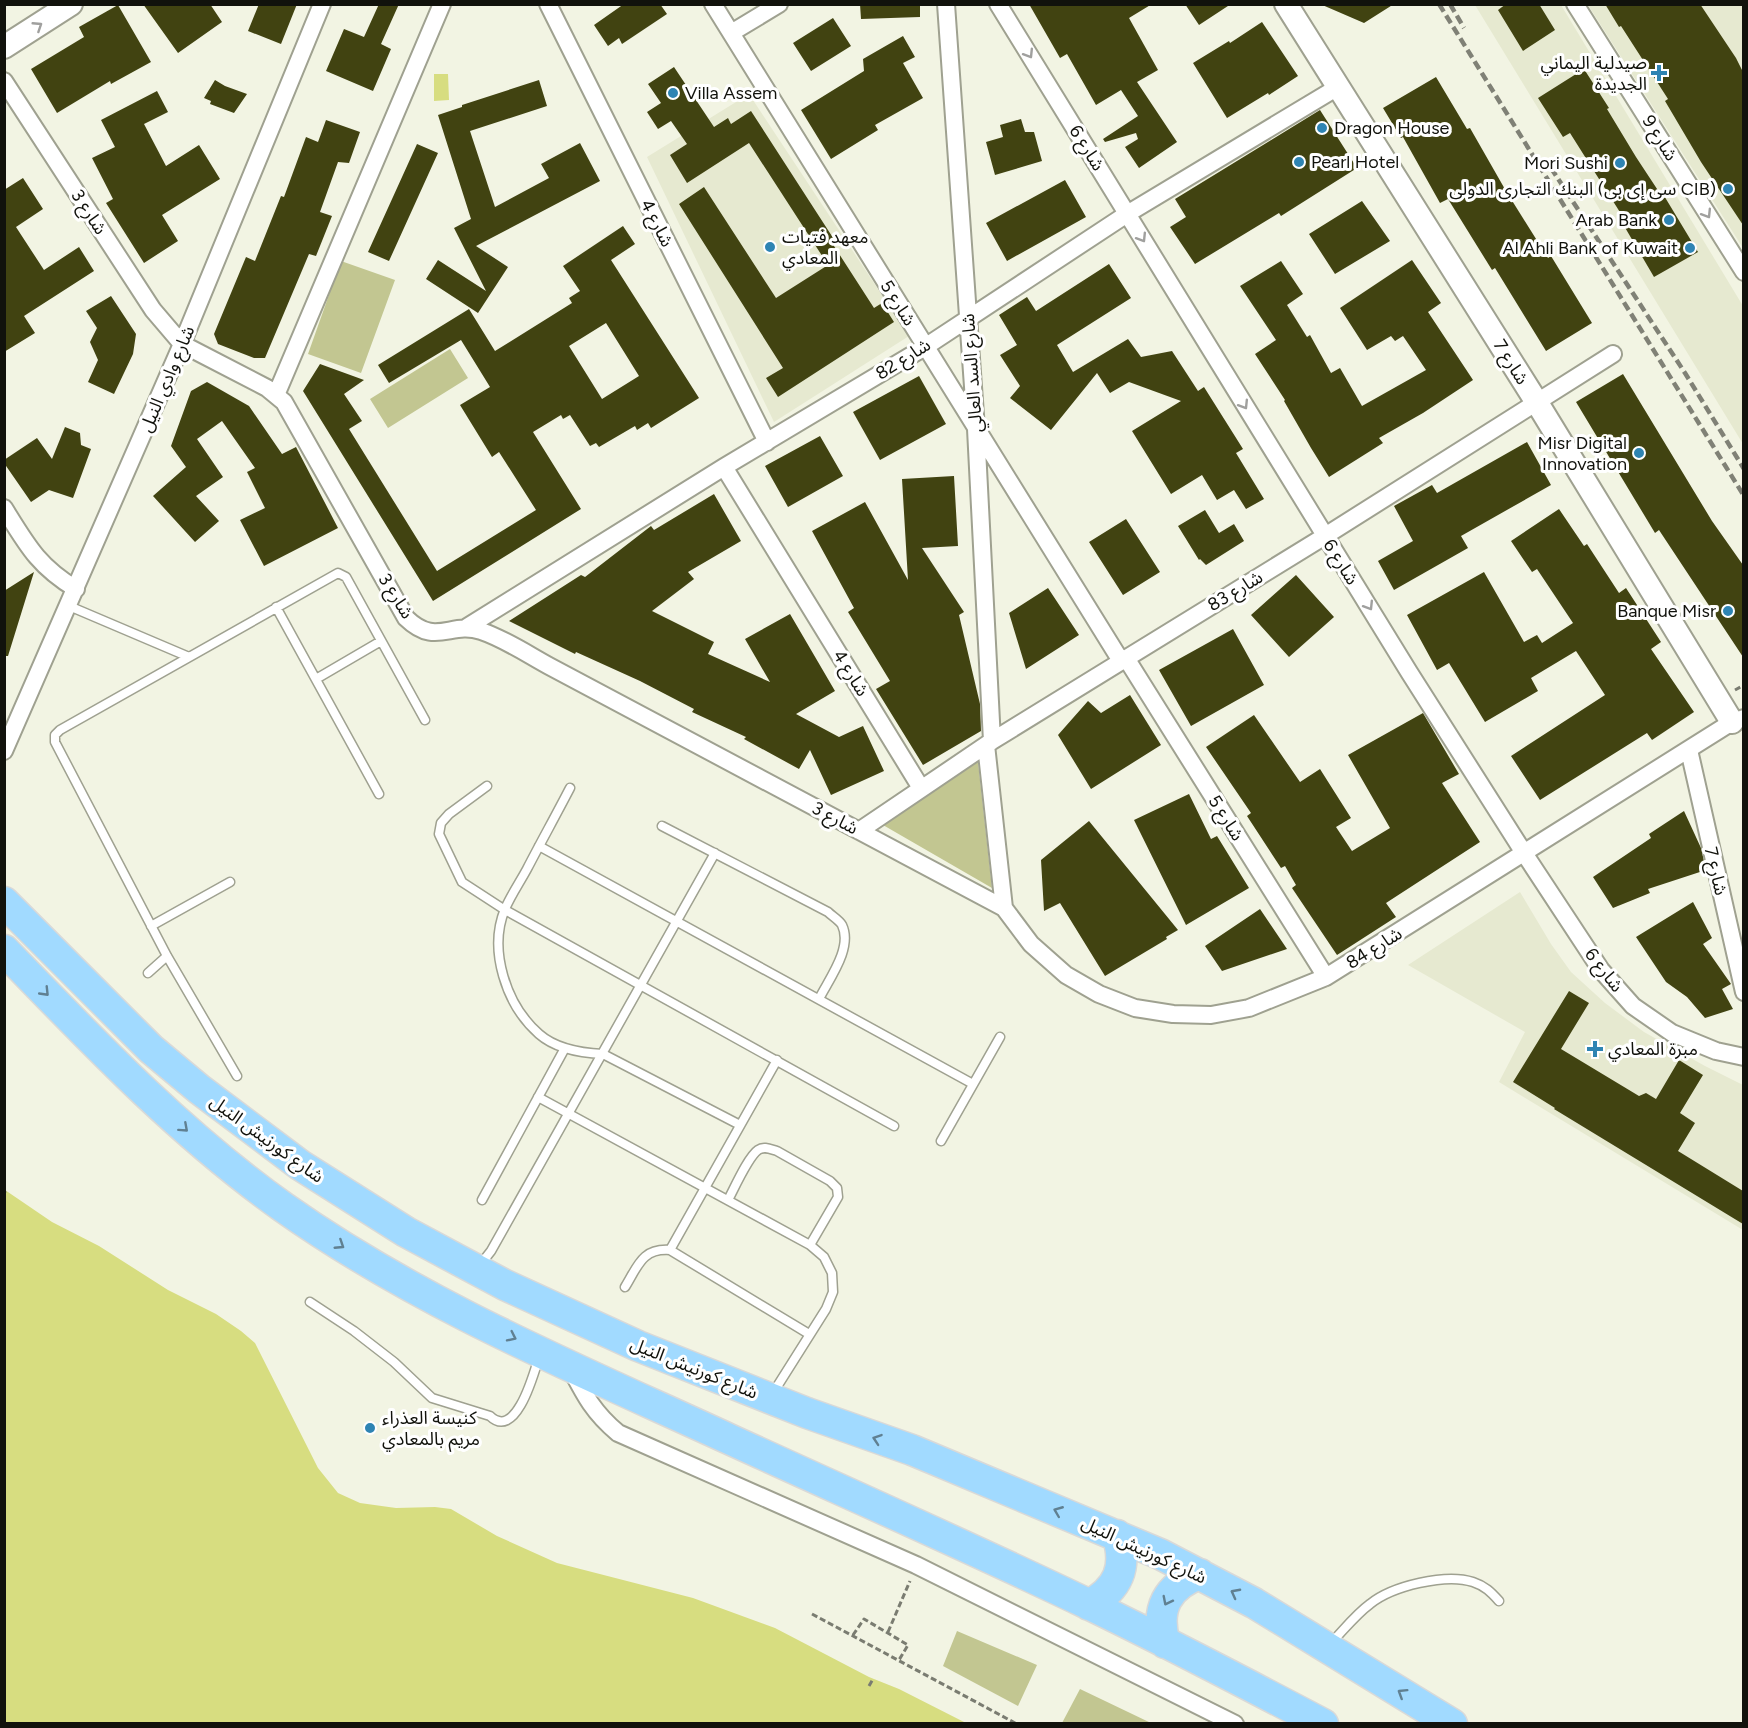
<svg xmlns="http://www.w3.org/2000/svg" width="1748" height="1728" font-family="Figtree,'Noto Sans Arabic',sans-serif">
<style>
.built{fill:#e6e9d0}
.green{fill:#c2c691}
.water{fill:#d7dd80}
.building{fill:#414311;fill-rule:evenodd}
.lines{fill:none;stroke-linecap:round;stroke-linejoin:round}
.lane-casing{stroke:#9fa190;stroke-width:11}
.street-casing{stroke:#9fa190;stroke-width:20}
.secondary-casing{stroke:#9fa190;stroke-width:26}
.highway-casing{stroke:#d9d9d8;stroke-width:33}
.path{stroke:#7a7c71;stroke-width:3;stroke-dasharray:6 3;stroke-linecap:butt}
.lane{stroke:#fff;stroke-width:8}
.street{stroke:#fff;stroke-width:16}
.secondary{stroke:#fff;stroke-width:22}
.highway{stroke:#a1daff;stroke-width:30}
.rail{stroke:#808176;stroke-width:4.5;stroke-dasharray:9 4.5;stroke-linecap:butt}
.oneway{stroke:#a0a09e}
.oneway2{stroke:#608092}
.poi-dot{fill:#2e84b3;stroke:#fff;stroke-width:2}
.labels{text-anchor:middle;stroke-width:6;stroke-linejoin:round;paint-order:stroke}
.poi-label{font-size:18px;fill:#11120c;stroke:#fff;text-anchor:end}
.street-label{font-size:18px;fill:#11120c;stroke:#fff}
</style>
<rect width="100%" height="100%" fill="#f2f4e3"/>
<path class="built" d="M1475,5H1561L1743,306V444Z
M1588,5H1743V248Z
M749,94L909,336L774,422L647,157Z
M1520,892L1551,944L1571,972L1605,1003L1644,1032L1705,1066L1743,1085V1230L1499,1082L1525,1032L1408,965Z"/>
<path class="green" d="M341,261L395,280L361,373L308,354Z
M450,349L468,378L388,428L370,399Z
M978,762L992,888L883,825Z
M957,1631L1037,1665L1018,1706L943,1666Z
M1080,1689L1151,1723H1062Z"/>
<path class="water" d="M434,74H448L449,100L434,101Z
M5,1190L52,1222L99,1246L168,1290L216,1314L241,1331L255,1343L318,1468L338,1493L360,1503L396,1508L435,1507L451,1509L497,1536L557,1563L693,1598L775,1628L869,1677L899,1689L966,1723H5Z"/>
<path class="building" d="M143,4H210L222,22L178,53Z
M259,4H297L281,44L248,31Z
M379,4H399L381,44L391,49L373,91L326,71L344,29L364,37Z
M624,4H660L667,14L622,44L619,38L608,46L594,25Z
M860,4H920V17L861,19Z
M1029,4H1152L1129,18L1158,70L1137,82L1177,142L1139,168L1125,147L1138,139L1136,133L1105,142L1103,139L1138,116L1121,90L1096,105L1067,54L1060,58Z
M1185,4H1231L1199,25Z
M1320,4H1394L1364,23Z
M1506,4H1539L1555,30L1523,51L1498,10Z
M1605,4H1700L1736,58L1743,72V225L1701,162L1665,101L1668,99L1621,26L1619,27Z
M118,5L151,62L111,84L110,81L57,113L31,69L84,37L79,27Z
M833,18L851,46L811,71L793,43Z
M1262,22L1298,76L1269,95L1268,93L1227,118L1193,63L1229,41L1230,43Z
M903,36L915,57L903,63L923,98L875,125L878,130L831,159L801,110L864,71L863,59Z
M674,67L714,127L728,118L731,124L751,111L837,244L834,246L874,308L882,303L894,322L778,397L766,378L783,368L679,204L704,187L776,298L828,265L749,143L687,183L670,155L687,144L671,121L658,129L647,112L661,103L648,84Z
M1584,69L1609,108L1607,109L1636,157L1661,195L1663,194L1698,252L1654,277L1620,219L1623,217L1570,133L1563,137L1538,98Z
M1436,77L1467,129L1470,128L1506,191L1548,258L1551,256L1592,323L1546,351L1495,268L1492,270L1448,199L1440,203L1403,137L1401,138L1383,108Z
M215,80L225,86L247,94L234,113L210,104L211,101L204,98Z
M539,80L547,106L470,131L495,207L549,178L541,164L580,143L600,181L476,246L508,267L478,313L426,279L438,260L486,291L454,228L471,219L438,115L462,107V105Z
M157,91L168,112L144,124L166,166L199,145L220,179L162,215L178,241L144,263L106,203L113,199L92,158L115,147L101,120Z
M1320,110L1357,168L1281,216L1279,213L1195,264L1170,227L1186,217L1175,199Z
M1021,119L1025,132H1034L1042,161L995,175L986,142L1003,137L1000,125Z
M326,120L360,132L349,163L338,162L320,212L332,216L316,256L309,254L265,358H254L218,344L214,334L246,257L255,261L281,196L284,197L306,137L318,142Z
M417,144L438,153L389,261L368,252Z
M23,178L43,209L16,227L44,270L79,247L94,271L24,316L35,333L4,352V190Z
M1065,180L1086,217L1007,261L986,223Z
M1362,201L1390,241L1335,274L1309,234Z
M623,226L635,244L611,260L699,398L651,428L648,423L637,430L635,426L599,447L596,443L590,446L570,415L563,419L561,415L533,432L581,509L433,601L303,391L320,364L364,380L344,394L362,421L349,429L437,571L536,510L499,452L492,457L460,405L490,387L461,340L389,383L378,365L469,309L495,351L572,303L569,298L580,291L563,266ZM606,323L639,376L602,399L569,346Z
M1412,260L1441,303L1428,312L1473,380L1423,413L1379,438L1383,443L1329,477L1311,448L1284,401L1285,400L1255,354L1276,340L1240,286L1281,261L1303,294L1287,305L1307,337L1310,335L1331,373L1340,368L1362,406L1426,370L1403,336L1395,341L1391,336L1367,350L1340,308Z
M1109,264L1131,298L1057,345L1073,372L1128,339L1141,357L1172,351L1198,391L1204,387L1243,449L1236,453L1264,499L1246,509L1234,490L1217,500L1202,475L1171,494L1132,431L1181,401L1129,382L1110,393L1097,373L1051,430L1010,398L1020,386L1000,355L1017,345L999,315L1027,297L1036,311Z
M111,296L136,334L133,354L114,394L88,382L98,360L90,342L97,328L86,311Z
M1623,374L1712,521L1743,565V657L1659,530L1655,533L1576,402Z
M919,376L946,424L880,460L853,412Z
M207,382L249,406L282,454L296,447L338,528L264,566L240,520L265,508L247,472L255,468L222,421L197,439L223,477L196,496L219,521L195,542L153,496L186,467L171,446L191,391Z
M65,427L80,433L81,445L91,449L73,498L49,490L31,502L4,463V460L37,438L52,459Z
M820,436L843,476L788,507L765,466Z
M1527,442L1551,485L1461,536L1468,548L1394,590L1378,561L1413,541L1394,506L1432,485L1437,493Z
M954,476L958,546L922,548L964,612L959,615L980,704L981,731L923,765L876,689L890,681L848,612L854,608L812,531L865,502L908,580L902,479Z
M714,494L741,541L688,572L694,579L652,611L714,642L708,654L770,682L745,639L790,614L835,691L796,714L839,737L863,726L884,771L831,795L810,750L799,769L744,739L746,737L692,712L694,709L640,681L576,652L575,654L509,621L581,575L585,577L651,526L654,530Z
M1559,509L1584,546L1587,544L1619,593L1626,588L1661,642L1651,649L1694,712L1652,740L1647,733L1540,800L1511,756L1605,695L1576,651L1531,678L1538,691L1485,722L1449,663L1437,670L1407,615L1484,572L1524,642L1537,635L1542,643L1573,623L1537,569L1532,572L1511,541Z
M1205,510L1219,533L1234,524L1244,541L1206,565L1200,559L1199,560L1178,526Z
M1126,519L1160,572L1123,595L1089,542Z
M34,572L8,656H4V591Z
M1296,575L1334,617L1289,657L1251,615Z
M1048,588L1079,635L1026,669L1009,613Z
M1233,629L1264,685L1191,726L1159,670Z
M1130,695L1161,745L1091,789L1058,735L1088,701L1101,713Z
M1423,713L1459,774L1442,783L1480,842L1386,903L1396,917L1337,955L1292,888L1296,885L1285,866L1281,868L1247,816L1251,813L1206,747L1254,715L1300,782L1320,769L1351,818L1336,827L1352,851L1390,828L1348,755Z
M1189,794L1211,839L1217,836L1249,888L1186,925L1134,820Z
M1684,811L1701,848L1706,870L1648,889L1650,893L1613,908L1593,877L1651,838L1649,834Z
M1089,821L1178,930L1166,937L1167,939L1105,976L1060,903L1044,911L1041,860Z
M1693,902L1712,938L1703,944L1731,984L1722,989L1733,1009L1705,1018L1687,997L1666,982L1636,937Z
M1260,909L1287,949L1222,971L1205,946Z
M1569,991L1589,1003L1561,1049L1639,1096L1646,1093L1656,1099L1679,1060L1703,1075L1680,1113L1695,1123L1678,1151L1743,1191V1224L1554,1109L1555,1108L1513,1082Z"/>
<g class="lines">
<defs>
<path id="lane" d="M69,606L189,657
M276,607L379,794
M316,679L381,641
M487,786L449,814L441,823L439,834L462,882L505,910L894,1126
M570,788C556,815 541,842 527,869C520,882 511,895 505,909C488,950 506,1005 539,1034C556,1049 580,1053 603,1054L740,1125
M662,826L828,912C832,916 839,920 842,925C853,948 829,979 819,999
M539,846L973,1084
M151,926L230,882
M148,973L167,956
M237,1076L167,956L55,742V735L60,730L338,573L346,577L425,720
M538,1097L810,1245L824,1257L832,1273L833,1292L826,1309L773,1393
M941,1141L1000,1037
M482,1200L565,1048
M728,1200C734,1189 748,1157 758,1150C764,1146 770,1149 777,1151L830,1181L837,1188L838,1197L810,1245
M670,1250L777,1060
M480,1265L491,1251L715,853
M625,1287C638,1266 642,1248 670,1250L809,1334
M310,1302L354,1331L394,1362L432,1398L490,1416C516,1441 534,1373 539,1357
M1330,1644C1343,1631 1355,1615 1370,1604C1392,1586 1446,1573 1473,1582C1485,1586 1491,1592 1499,1601"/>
<path id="street" d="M548,4L767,442
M713,4L1121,661
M946,4L976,429L992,741
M998,4L1409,672L1524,853L1601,970L1633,1006L1672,1033L1716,1051L1744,1057
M1575,4L1744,272
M731,33L779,4
M4,81L153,310L182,344L267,388L284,402L406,618C436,647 450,621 481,631C505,639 527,654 549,666L1004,908L1031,944L1066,975L1099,994L1135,1008L1173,1014L1211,1015L1249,1008L1326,977L1732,722L1744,718
M276,395L442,4
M724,467L921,788
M4,508C27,545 38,566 76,589
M467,627L724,467L925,347L1127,214L1338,87
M1126,658L1326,977
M986,745L1004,908
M1689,750L1744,992
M4,751L182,344L322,4
M859,831L992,741L1325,536L1613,354
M571,1369C585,1396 594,1413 618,1433L916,1565L1235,1724"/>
<path id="secondary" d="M1286,4L1536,401L1732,722
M4,47L71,4"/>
<path id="highway" d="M4,902L151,1049L199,1089L300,1165L406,1232L505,1285L638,1346L807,1413L912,1450L1160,1554L1254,1603L1452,1724
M4,950C92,1041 179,1133 283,1207C420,1304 577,1369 729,1439C849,1494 969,1547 1088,1604C1167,1642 1245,1683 1323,1724
M1089,1605C1118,1589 1128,1567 1117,1535
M1165,1643C1155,1609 1167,1586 1200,1574"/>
</defs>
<use href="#lane" class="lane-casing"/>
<use href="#street" class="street-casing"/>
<use href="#secondary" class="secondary-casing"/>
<use href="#highway" class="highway-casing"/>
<path class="path" d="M1735,690L1744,685
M4,1192L6,1191
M812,1614L1017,1724
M888,1632L910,1581
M853,1635L864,1619L908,1645L899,1660
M869,1686L873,1679"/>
<use href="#lane" class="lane"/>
<use href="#street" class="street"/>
<use href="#secondary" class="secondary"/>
<use href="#highway" class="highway"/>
<path class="rail" d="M1439,4L1744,496
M1450,4L1464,28
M1551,168L1685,373L1744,469"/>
</g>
<defs><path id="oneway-chevron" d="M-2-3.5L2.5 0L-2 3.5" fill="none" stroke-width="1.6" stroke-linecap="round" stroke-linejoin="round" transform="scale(1.5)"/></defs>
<g class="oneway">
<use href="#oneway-chevron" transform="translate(38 26) rotate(-33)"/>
<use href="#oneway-chevron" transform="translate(1029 54) rotate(58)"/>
<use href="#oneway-chevron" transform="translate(1707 214) rotate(58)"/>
<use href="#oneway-chevron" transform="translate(1142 238) rotate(58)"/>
<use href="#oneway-chevron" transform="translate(1244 405) rotate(58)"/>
<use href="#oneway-chevron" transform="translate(1369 606) rotate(58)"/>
</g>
<g class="oneway2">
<use href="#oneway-chevron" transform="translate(45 992) rotate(46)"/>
<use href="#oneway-chevron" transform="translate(184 1128) rotate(42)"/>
<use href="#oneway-chevron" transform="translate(340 1245) rotate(33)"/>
<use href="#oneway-chevron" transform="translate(512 1337) rotate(26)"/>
<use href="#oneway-chevron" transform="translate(877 1439) rotate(-161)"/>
<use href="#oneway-chevron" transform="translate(1058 1511) rotate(-158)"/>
<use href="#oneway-chevron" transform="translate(1235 1593) rotate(-152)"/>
<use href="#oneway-chevron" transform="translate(1167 1601) rotate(117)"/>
<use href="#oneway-chevron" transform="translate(1402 1693) rotate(-148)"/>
</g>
<g class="poi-dot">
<path d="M1656 64h6v6h6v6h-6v6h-6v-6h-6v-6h6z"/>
<circle cx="673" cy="93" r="6"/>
<circle cx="1322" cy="128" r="6"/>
<circle cx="1299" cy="162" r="6"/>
<circle cx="1620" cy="163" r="6"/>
<circle cx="1728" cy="189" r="6"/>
<circle cx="1669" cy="220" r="6"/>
<circle cx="770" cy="247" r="6"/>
<circle cx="1690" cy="248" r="6"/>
<circle cx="1639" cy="453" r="6"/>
<circle cx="1728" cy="611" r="6"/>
<path d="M1592 1040h6v6h6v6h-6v6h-6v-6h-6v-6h6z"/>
<circle cx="370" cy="1428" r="6"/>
</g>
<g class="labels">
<g class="poi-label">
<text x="1647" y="69">صيدلية اليماني<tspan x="1647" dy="21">الجديدة</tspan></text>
<text x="685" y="99" text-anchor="start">Villa Assem</text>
<text x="1334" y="134" text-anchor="start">Dragon House</text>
<text x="1311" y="168" text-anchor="start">Pearl Hotel</text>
<text x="1608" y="169">Mori Sushi</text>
<text x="1716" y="195">البنك التجارى الدولى (سى إى بى CIB)</text>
<text x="1657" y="226">Arab Bank</text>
<text x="782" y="243" text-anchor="start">معهد فتيات<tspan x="782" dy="21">المعادي</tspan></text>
<text x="1678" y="254">Al Ahli Bank of Kuwait</text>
<text x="1627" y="449">Misr Digital<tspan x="1627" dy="21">Innovation</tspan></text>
<text x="1716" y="617">Banque Misr</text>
<text x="1608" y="1055" text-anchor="start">مبرة المعادي</text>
<text x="382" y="1424" text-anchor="start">كنيسة العذراء<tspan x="382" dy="21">مريم بالمعادي</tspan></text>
</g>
<g class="street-label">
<text transform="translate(1660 138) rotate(58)" y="6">شارع 9</text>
<text transform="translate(1087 148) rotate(58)" y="6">شارع 6</text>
<text transform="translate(89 212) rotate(57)" y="6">شارع 3</text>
<text transform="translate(657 223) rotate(63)" y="6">شارع 4</text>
<text transform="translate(898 303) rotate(58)" y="6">شارع 5</text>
<text transform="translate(903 359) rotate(-32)" y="6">شارع 82</text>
<text transform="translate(1511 362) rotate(58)" y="6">شارع 7</text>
<text transform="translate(972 373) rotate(-94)" y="6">شارع السد العالي</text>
<text transform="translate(167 379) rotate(-67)" y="6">شارع وادي النيل</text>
<text transform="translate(1341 562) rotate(58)" y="6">شارع 6</text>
<text transform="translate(1235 591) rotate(-31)" y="6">شارع 83</text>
<text transform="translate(396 596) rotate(58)" y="6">شارع 3</text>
<text transform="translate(851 673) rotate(58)" y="6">شارع 4</text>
<text transform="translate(835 818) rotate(28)" y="6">شارع 3</text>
<text transform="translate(1226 818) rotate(58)" y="6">شارع 5</text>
<text transform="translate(1716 871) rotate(77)" y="6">شارع 7</text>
<text transform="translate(1374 948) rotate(-32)" y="6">شارع 84</text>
<text transform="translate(1604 970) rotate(52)" y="6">شارع 6</text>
<text transform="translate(267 1139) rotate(36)" y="6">شارع كورنيش النيل</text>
<text transform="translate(694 1368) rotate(22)" y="6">شارع كورنيش النيل</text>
<text transform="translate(1144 1550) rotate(25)" y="6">شارع كورنيش النيل</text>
</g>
</g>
<rect width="1748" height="1728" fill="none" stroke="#11120c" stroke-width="12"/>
</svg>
